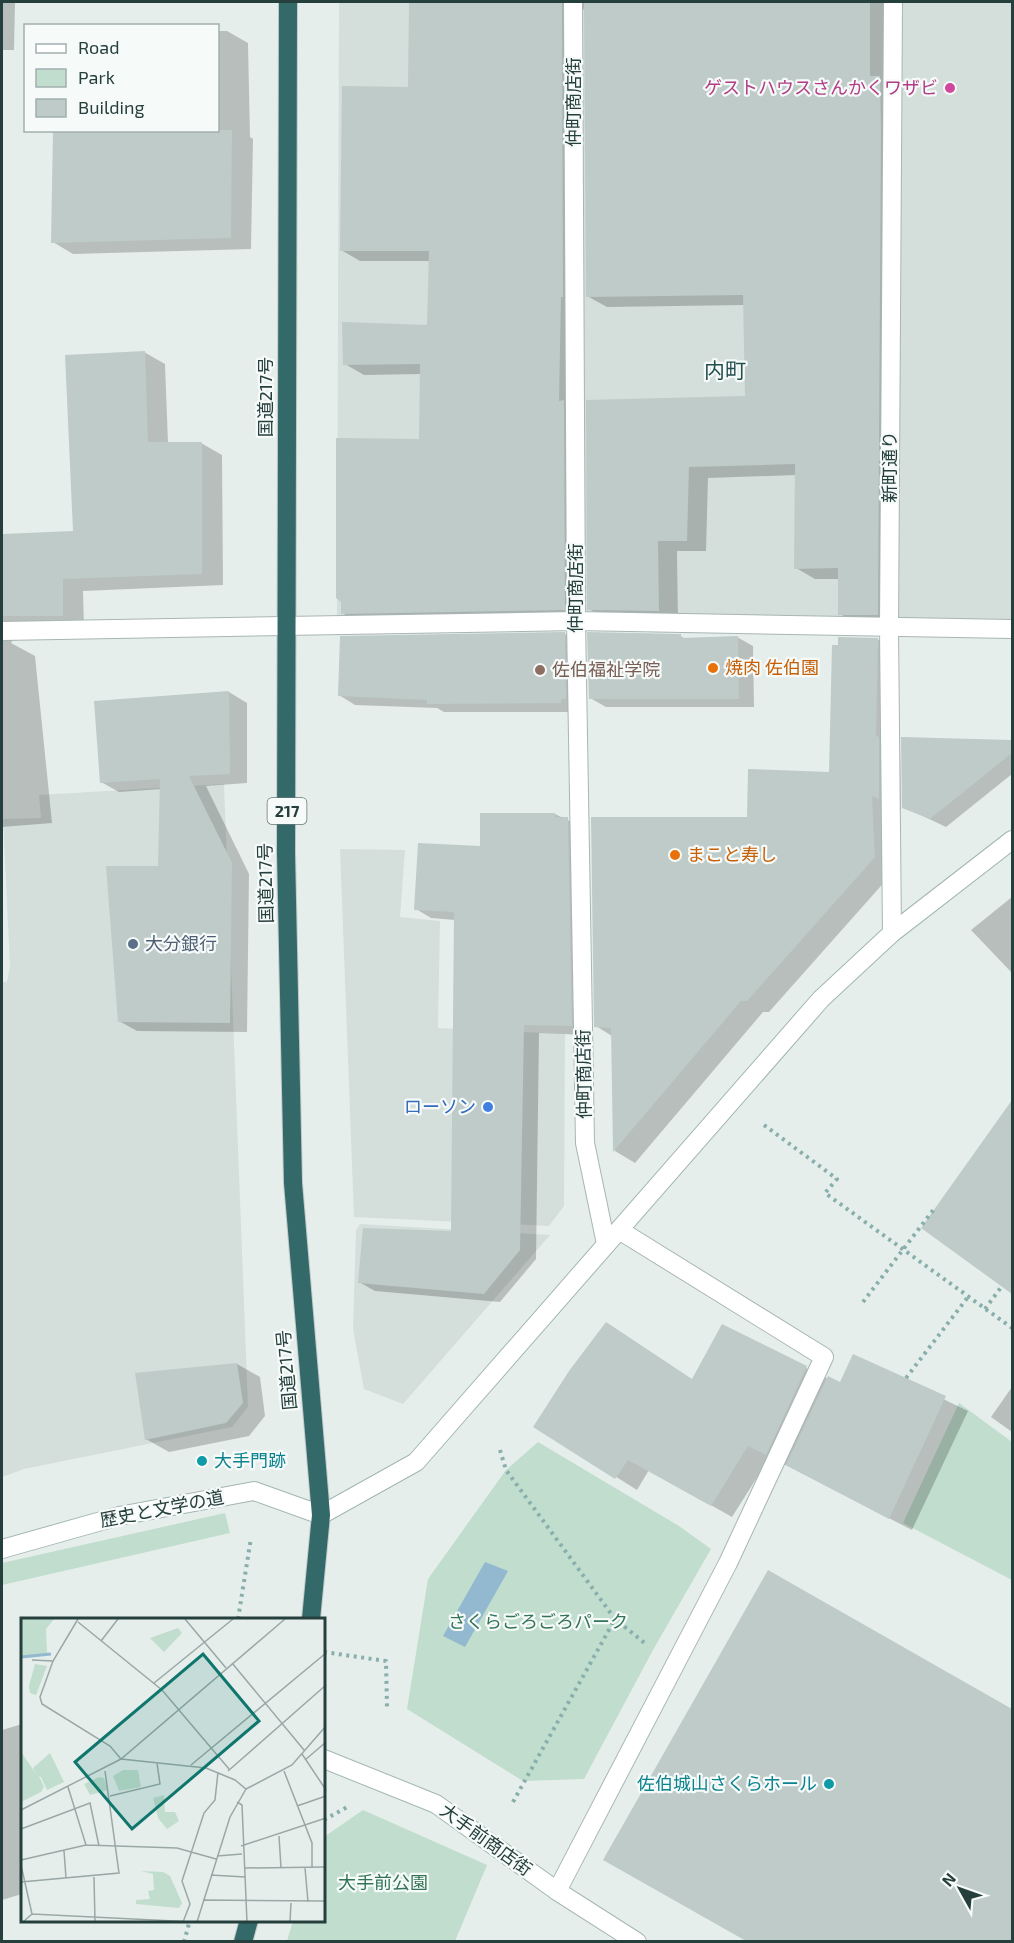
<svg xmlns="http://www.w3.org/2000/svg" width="1014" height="1943" font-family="'Exo 2','Noto Sans JP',sans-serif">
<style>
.built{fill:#d4dedb}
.green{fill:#c0ddce}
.water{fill:#92b9cf}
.shadow{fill:#0003}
.building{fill:#becbc8}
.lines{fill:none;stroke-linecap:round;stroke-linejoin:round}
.street-casing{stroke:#a8b6b4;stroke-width:20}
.secondary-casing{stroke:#a2b6b3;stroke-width:20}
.highway-casing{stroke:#c2c9c9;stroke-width:20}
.path{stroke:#88afab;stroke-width:4;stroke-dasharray:3 4.5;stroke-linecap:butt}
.street{stroke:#fff;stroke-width:18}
.secondary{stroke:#fff;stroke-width:18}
.highway{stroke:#336969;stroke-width:18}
.hotel-dot{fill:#d1479c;stroke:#f6faf9;stroke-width:2}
.food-dot{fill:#e8710a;stroke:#f6faf9;stroke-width:2}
.education-dot{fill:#8d6e63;stroke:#f6faf9;stroke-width:2}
.service-dot{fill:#5c6f8a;stroke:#f6faf9;stroke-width:2}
.shop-dot{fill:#3f7fe0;stroke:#f6faf9;stroke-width:2}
.culture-dot{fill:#0f9aa8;stroke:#f6faf9;stroke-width:2}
.labels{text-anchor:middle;stroke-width:4.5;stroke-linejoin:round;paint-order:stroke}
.shield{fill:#f6faf9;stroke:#647775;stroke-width:1.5}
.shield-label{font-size:16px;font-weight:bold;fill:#253f3d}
.hotel-label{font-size:18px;fill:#b23c85;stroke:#f6faf9;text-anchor:end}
.street-label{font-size:18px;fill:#253f3d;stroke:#f6faf9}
.food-label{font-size:18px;fill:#c56008;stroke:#f6faf9;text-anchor:start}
.education-label{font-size:18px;fill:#785e54;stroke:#f6faf9;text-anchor:start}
.service-label{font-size:18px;fill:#4e5e75;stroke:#f6faf9;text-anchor:start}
.shop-label{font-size:18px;fill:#366cbe;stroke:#f6faf9;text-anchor:end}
.culture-label{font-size:18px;fill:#0d838f;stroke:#f6faf9;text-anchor:start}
.park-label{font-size:18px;fill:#327458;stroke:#f6faf9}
.quarter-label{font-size:21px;fill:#22504e;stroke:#f6faf9}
.inset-river{fill:none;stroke:#92b9cf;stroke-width:3}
.inset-road{fill:none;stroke:#99a8a6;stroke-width:1.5}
.view{fill:#0f766e;fill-opacity:0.15;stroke:#0f766e;stroke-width:3}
.inset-edge{fill:none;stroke:#253f3d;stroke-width:3}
</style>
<rect width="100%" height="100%" fill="#e6eeec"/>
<path class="built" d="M339,2H885L881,622L337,616Z
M900,2H1012V622L896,620Z
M224,784L248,1407L232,1427L24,1469L2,1477V982H7L10,966L3,819L41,818L39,795Z
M340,849L405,850L400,917L440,921L438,1028L565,1034L564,1206L549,1226L354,1217Z
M360,1224L550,1235L403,1404L364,1389L353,1329L356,1230Z"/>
<path class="green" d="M959,1403L1012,1442V1580L903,1523Z
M538,1442L679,1526L711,1549L653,1650L584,1779L523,1781L407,1709L428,1579L506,1470Z
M225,1513L230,1533L2,1585V1563Z
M363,1810L487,1865L455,1941H287L293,1921L324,1920V1837Z"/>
<path class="water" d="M485,1562L508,1571L465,1647L443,1636Z"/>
<path class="shadow" d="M2,2H15L14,50H2Z
M478,2H889L897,626L859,625L840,614V579H815L796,568V475L708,478L706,551H677L678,622L608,620L589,609L588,401L747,397L745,305L607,307L587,296L586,5L581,14L584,620L362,624L342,613L420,441L421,374L364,375L345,364L428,326L430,261H360L341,250L475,106Z
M218,31H227L248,43L250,137L253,139L251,249L73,254L53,242L218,130Z
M144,352L165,364L168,443H201L222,455L223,585L83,591L84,628L17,633L11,643L35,656L52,823L2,827V536L75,532Z
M565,634L580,643L576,712H444L437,708L355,705L339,695Z
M680,636L686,639L737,637L753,646L754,707H606L590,698Z
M877,639L899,652L897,749L900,750L901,810L893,807L896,869L769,1012H763L635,1163L615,1151L612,1036L596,1026L749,818L830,773L840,646Z
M229,692L247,703V783L206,786L249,874L247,1032L137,1031L119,1021L160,868L162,789L119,792L101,782L96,702Z
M903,739L1012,742V774L946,827L904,807Z
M555,814L584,828L587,1035L539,1033L536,1259L500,1302L375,1291L359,1282L452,1232L455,920L431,918L416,909L482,848Z
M1012,897V973L971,930Z
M1012,1102V1292L923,1227Z
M722,1326L828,1379L841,1384L854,1356L968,1411L912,1530L770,1457L732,1517L649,1470L637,1490L535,1426L693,1380Z
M237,1364L260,1377L265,1416L249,1436L169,1452L146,1439Z
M1012,1387V1432L991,1417Z
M769,1572L1012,1711V1942H749L605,1860Z
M22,1724V1894L2,1900V1730Z"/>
<path class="building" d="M409,2H562L563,297H561L559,401L564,400L565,610L341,614V602L336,598V438L419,439L420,364L343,365L342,322L427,325L429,251H340L342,86L408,87Z
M584,2H870V76H880L881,128L878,615H838V568L794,569L795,464L689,467L687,541H658L659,611L587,610L586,400L745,396L743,295L586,297Z
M53,130H232L231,238L51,243Z
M145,351L148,442H202V574L63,579V616H2V534L73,531L65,355Z
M565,632L566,699H561V703L427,704V700L338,696L340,636Z
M587,632L681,634V638L738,636L739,699H589Z
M838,637L878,638L876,736L879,737V799L872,796L875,857L747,1001H741L613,1152L611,1028L594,1027L591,817H747L748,769L829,772L832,645H838Z
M229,691L230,774L189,776L232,863L230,1023L118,1022L106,866H158L160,779L100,783L94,701Z
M901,737L1012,740V753L930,819L902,808Z
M480,813H555V817H568L572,1026L524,1025L520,1250L484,1294L358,1283L363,1228L451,1231L454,912L414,910L418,843L480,846Z
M1012,1100V1294L921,1228Z
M606,1322L692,1379L722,1324L807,1366L766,1455L748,1446L711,1506L628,1460L615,1479L533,1427L569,1371Z
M853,1354L946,1396L889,1519L786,1465L828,1376L840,1382Z
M237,1363L243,1403L226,1423L145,1440L135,1373Z
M768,1570L1012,1709V1941H746L603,1860Z"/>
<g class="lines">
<defs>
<path id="street" d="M573,2L576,621L585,1143L606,1244
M2,631L576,621L1012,629
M892,933L889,628L893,2
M619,1230L824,1357L728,1563L557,1891L637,1942"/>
<path id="secondary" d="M2,1549L119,1516L254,1491L321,1515L416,1462L821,999L892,933L1012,840
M324,1759L436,1804L557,1891"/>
<path id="highway" d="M288,2L286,853L293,1183L321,1515L311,1619
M243,1942L249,1920"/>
</defs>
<use href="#street" class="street-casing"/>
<use href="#secondary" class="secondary-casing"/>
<use href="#highway" class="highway-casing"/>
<path class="path" d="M764,1125L837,1179L825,1193L1012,1328
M863,1302L934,1209
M985,1309L1002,1286
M906,1378L968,1297
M500,1450L506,1470L615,1619L647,1645
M238,1619L251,1538
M324,1652L386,1661L387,1708
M513,1802L615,1619
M324,1820L349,1806
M184,1942L190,1920"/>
<use href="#street" class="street"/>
<use href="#secondary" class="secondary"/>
<use href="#highway" class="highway"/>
</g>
<circle class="hotel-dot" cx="950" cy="88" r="6"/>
<g class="food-dot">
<circle cx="713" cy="668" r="6"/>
<circle cx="675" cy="855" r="6"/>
</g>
<circle class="education-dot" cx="540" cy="670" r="6"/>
<circle class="service-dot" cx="133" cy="944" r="6"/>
<circle class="shop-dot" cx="488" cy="1107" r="6"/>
<g class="culture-dot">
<circle cx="202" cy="1461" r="6"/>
<circle cx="829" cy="1784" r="6"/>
</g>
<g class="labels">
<rect class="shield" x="267.5" y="798" width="39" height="26" rx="4.5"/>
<g class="shield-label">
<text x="287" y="817">217</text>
</g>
<g class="hotel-label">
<text x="938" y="94">ゲストハウスさんかくワザビ</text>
</g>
<g class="street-label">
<text transform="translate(574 102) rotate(-90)" y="6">仲町商店街</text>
<text transform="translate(266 397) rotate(-90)" y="6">国道217号</text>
<text transform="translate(890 467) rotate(-90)" y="6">新町通り</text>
<text transform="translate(576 588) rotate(-90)" y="6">仲町商店街</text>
<text transform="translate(266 883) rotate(-91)" y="6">国道217号</text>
<text transform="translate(584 1074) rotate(-91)" y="6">仲町商店街</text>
<text transform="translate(287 1370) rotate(-95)" y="6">国道217号</text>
<text transform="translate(162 1509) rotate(-11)" y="6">歴史と文学の道</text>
<text transform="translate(486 1840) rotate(36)" y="6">大手前商店街</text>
</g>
<g class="food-label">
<text x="725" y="674">焼肉 佐伯園</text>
<text x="687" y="861">まこと寿し</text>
</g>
<g class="education-label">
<text x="552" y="676">佐伯福祉学院</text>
</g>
<g class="service-label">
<text x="145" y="950">大分銀行</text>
</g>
<g class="shop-label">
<text x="476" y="1113">ローソン</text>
</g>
<g class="culture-label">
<text x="214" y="1467">大手門跡</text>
<text x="817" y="1790" text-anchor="end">佐伯城山さくらホール</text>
</g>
<g class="park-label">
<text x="538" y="1628">さくらごろごろパーク</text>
<text x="383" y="1889">大手前公園</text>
</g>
<g class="quarter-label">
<text x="725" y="378">内町</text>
</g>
</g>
<g transform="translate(21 1618)">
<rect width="304" height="304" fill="#e6eeec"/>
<path d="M0,1H33L25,11L26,35L0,39ZM157,10L161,15L143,34L129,20ZM14,46L26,48L15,77L9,75L8,68ZM0,134L16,157L12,150L29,135L43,164L26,172L20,159L18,158L23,169L20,174L0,184ZM102,152H117L120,169L98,173L92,158ZM78,159L83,160L87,172L69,177L63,166ZM143,177L144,194H154L158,203L146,211L137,200L132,180ZM120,253L142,254L149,258L161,285L158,290L115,286V282L129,281L127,273L133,272L132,256Z" fill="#c0ddce"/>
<path class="inset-river" d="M0,39L30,36"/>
<path class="inset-road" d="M57,1L32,43L19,79L21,86L89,128L100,141L185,150L214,162L225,171L271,147L305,108M164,1L205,50M57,4L141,72L208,151M80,23L97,1M11,42L32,43M211,45L283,132M133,65L212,1M281,136L305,172M284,142L305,124M170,147L305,35M207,153L305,67M263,153L291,225V249M47,169L65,227M89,178L139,166L136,145M216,184L221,187L226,304M276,188L305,178M0,192L100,141L264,1M0,211L69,185L78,228M258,218L260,250M220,228L305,200M43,233L45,260M196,238L221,236M0,242L65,227L156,230L195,241M0,247L11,296M223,250L305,249M284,250L287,284M190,257L224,259M73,259L74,304M0,264L98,255L84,153M182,282L305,283M2,304L11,296L173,304M162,304L169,286L161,263L183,195L194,182L197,154M176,304L209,199L225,171M269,304L270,285"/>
<path class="view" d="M182,36L238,103L111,211L54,144Z"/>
<rect width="304" height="304" class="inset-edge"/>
</g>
<rect width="1014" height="1943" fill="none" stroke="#253f3d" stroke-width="6"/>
<rect x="24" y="24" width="195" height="108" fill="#f6faf9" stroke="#a2afae" stroke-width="1.5"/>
<rect x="36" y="44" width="30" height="9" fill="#ffffff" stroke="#a2afae" stroke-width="1.5"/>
<text x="78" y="54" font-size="18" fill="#253f3d">Road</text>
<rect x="36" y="69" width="30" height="18" fill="#c0ddce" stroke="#a2afae" stroke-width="1.5"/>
<text x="78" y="84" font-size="18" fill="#253f3d">Park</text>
<rect x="36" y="99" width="30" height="18" fill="#becbc8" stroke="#a2afae" stroke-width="1.5"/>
<text x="78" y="114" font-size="18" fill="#253f3d">Building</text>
<g transform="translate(960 1889) rotate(310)" stroke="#f6faf9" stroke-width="4.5" paint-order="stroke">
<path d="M0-4.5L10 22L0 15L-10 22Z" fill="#253f3d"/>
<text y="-9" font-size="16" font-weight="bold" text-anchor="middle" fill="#253f3d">N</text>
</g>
</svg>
